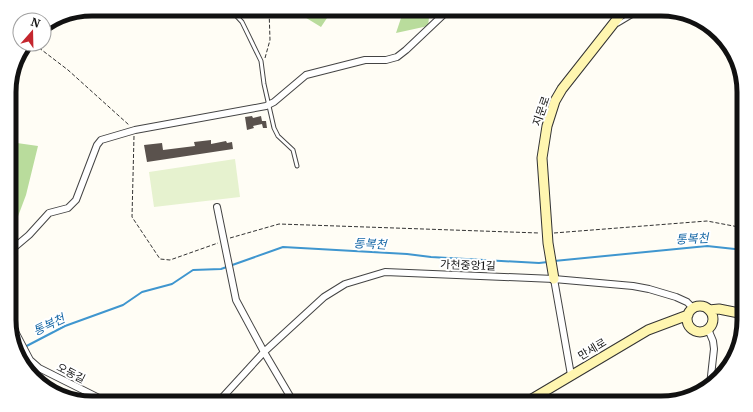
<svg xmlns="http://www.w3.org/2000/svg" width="753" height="412" font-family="Merriweather,'Noto Sans KR',serif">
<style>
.forest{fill:#b9dc9c}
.pitch{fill:#e6f2cf}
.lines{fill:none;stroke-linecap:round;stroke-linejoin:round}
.stream{stroke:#3f96cf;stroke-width:2}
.building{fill:#5a524d}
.lane-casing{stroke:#444;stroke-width:5}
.street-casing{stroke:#444;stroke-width:8}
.secondary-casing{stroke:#333;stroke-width:11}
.path{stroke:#333;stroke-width:1;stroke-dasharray:4 2;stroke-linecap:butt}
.lane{stroke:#fff;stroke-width:3}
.street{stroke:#fff;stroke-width:6}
.secondary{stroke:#fff6b0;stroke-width:9}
.labels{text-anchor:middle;stroke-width:4;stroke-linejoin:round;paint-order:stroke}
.street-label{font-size:11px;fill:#111;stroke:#fff}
.water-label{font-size:12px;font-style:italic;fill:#1768a6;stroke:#fff}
.rim{fill:none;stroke:#111;stroke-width:5}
</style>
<rect width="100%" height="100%" fill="#fffdf5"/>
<path class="forest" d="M305,9H333L321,27L303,16Z
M404,9H430L428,26L396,33Z
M10,142L38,146L26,195L14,227L10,228Z"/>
<path class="pitch" d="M235,159L240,197L154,207L149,172Z"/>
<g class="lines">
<path class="stream" d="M554,261L707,246L744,250
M17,351L65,326L123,305L142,292L172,284L193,270L221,269L283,247L407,254L431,257L539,263L548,262"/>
</g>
<path class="building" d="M252,116L253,118L261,116L262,121H266L267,128H263L262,124L253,126L254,128L247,130L245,117Z
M211,140V144L226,141L227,143L232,142L233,149L147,162L144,145L162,143L163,150L195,146L194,142Z"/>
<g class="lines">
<defs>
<path id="lane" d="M230,9L242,22L261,61L264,84L274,128L278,136L293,150L297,166
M618,24L643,9"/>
<path id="street" d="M217,207L236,300L264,352L294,403
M10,251L29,235L49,213L68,208L76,200L97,145L101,140L135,130L266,106L274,102L306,75L365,60H386L397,57L406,50L443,15L452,9
M554,279L571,375
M10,322L30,360L39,368L109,403
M708,329L713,341L714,349L710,385
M31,362L39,381
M219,403L220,400L264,352L324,297L345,284L385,272L554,279L633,286L649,289L676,297L687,302L693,308"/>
<path id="secondary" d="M554,279L548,243L542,158L547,126L555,101L562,89L625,9
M687 319a13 13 0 1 1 26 0a13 13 0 1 1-26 0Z
M709,310L719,309L744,314
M525,403L648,330L688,315"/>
</defs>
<use href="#lane" class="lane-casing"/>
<use href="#street" class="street-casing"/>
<use href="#secondary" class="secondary-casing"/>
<path class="path" d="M34,44L68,70L129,125
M265,58L270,40L269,9
M134,136L132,217L160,259L170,260L218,243
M554,233L707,221L744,228
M230,238L279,224L539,233"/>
<use href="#lane" class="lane"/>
<use href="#street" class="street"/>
<use href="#secondary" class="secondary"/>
</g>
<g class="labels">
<g class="street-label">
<text transform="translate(541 111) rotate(-71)" y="4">지문로</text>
<text transform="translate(468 265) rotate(2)" y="4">가천중앙1길</text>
<text transform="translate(592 349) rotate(-31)" y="4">만세로</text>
<text transform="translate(71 373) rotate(27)" y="4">오동길</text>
</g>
<g class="water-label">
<text transform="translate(692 239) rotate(-3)" y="4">통복천</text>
<text transform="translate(370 244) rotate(3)" y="4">통복천</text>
<text transform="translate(49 325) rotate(-26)" y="4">통복천</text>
</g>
</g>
<path d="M0 0H753V412H0ZM92 16H661A76 76 0 0 1 737 92V320A76 76 0 0 1 661 396H92A76 76 0 0 1 16 320V92A76 76 0 0 1 92 16Z" fill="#fff" fill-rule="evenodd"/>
<path class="rim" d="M92 16H661A76 76 0 0 1 737 92V320A76 76 0 0 1 661 396H92A76 76 0 0 1 16 320V92A76 76 0 0 1 92 16Z"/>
<g transform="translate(32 32) rotate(20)"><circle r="19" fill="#ffffff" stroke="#a0a0a0"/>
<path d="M0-3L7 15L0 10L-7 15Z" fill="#c4262e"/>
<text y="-6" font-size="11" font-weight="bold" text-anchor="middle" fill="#111111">N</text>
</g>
</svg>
